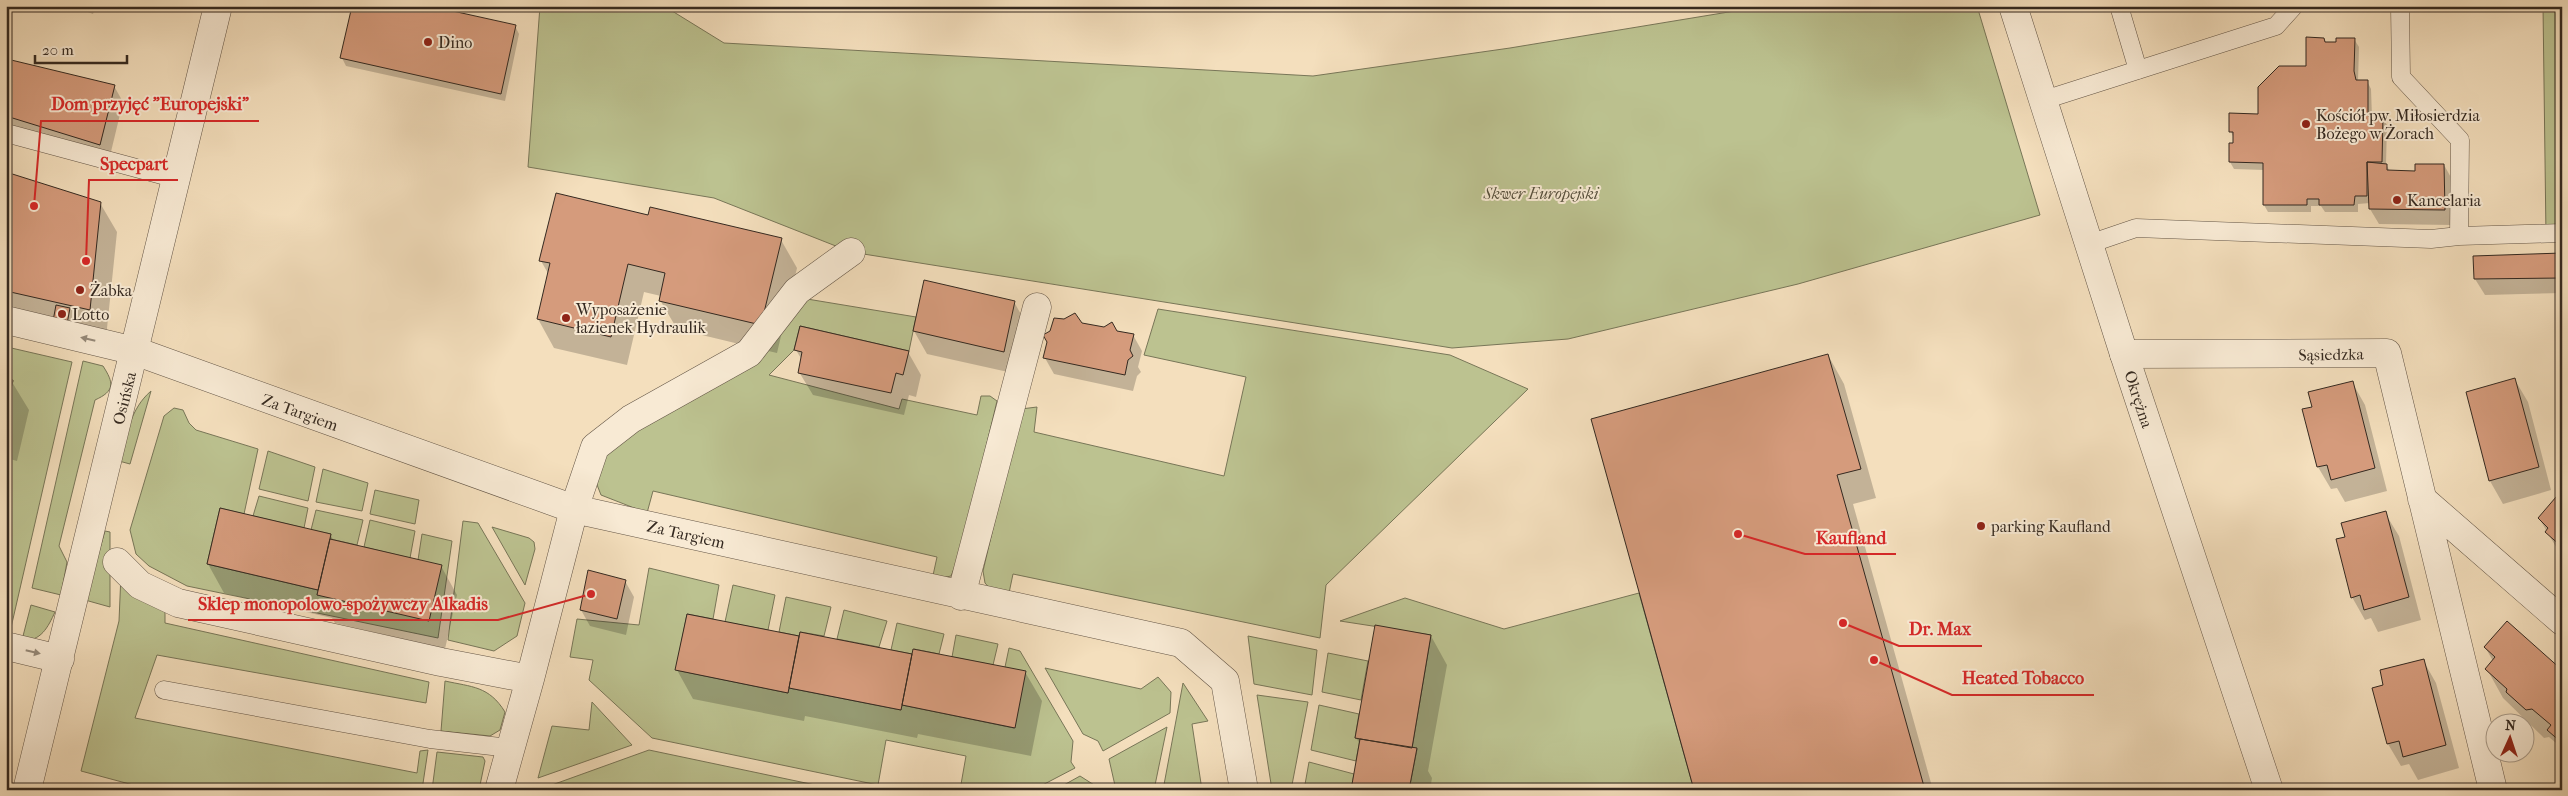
<svg xmlns="http://www.w3.org/2000/svg" width="2568" height="796" font-family="'IM FELL French Canon',serif">
<style>
.green{fill:#bcc290;stroke:#787658}
.shadow{fill:#0003}
.building{fill:#d59b7c;stroke:#342920}
.lines{fill:none;stroke-linecap:round;stroke-linejoin:round}
.service-casing{stroke:#645647;stroke-width:19}
.minor-casing{stroke:#645647;stroke-width:29}
.tertiary-casing{stroke:#645647;stroke-width:29}
.service{stroke:#f8ead4;stroke-width:18}
.minor{stroke:#f8ead4;stroke-width:28}
.tertiary{stroke:#f8ead4;stroke-width:28}
.oneway{fill:#968a7a}
.poi-dot{fill:#8f2418;stroke:#f8ead4;stroke-width:2}
.labels{text-anchor:middle;stroke-width:4;stroke-linejoin:round;paint-order:stroke}
.poi-label{font-size:16px;fill:#342920;stroke:#f8ead4;text-anchor:start}
.park-label{font-size:16px;font-style:italic;fill:#564f3c;stroke:#f8ead4}
.street-label{font-size:16px;fill:#342920;stroke:#f8ead4}
.leader{fill:none;stroke:#d62828;stroke-width:2}
.callout-dot{fill:#d62828;stroke:#f8ead4;stroke-width:2}
.callout-label{font-size:18px;text-anchor:middle;font-weight:bold;fill:#d62828;stroke:#f8ead4;stroke-width:4;stroke-linejoin:round;paint-order:stroke}
</style>
<rect width="100%" height="100%" fill="#f4dfbd"/>
<filter id="stains"><feTurbulence type="fractalNoise" baseFrequency=".004" numOctaves="4"/><feColorMatrix values="0 0 0 0 .2 0 0 0 0 .09 0 0 0 0 .02 0 0 0 .5 -.17"/></filter>
<radialGradient id="worn" r=".72"><stop offset=".6" stop-color="#630" stop-opacity="0"/><stop offset="1" stop-color="#630" stop-opacity=".3"/></radialGradient>
<path class="green" d="M540,6H664L724,43L1313,76L1510,48L1765,6H1977L2040,215L1798,284L1568,339L1452,348L851,252L714,198L528,167Z
M2543,6H2562V237L2546,236Z
M801,298L916,317L909,351L800,326L794,350L769,375L899,409L902,399L977,415L981,396H990L997,401L961,552L951,576L932,580L937,557L653,491L647,513L601,495L594,477L597,459Z
M1158,309L1450,355L1528,389L1326,585L1320,638L1013,574L1009,593L992,591L985,583L983,571L1021,409L1037,407L1034,432L1224,476L1246,377L1144,355Z
M7,347L72,362L10,632H6V410L13,381L6,379Z
M83,361L103,366C114,383 115,391 95,400L59,546L67,562L61,595L32,588Z
M151,391L130,464L119,461C127,435 130,409 151,391Z
M174,408L183,410L189,423L196,430L258,449L244,514L220,508L207,564L318,590L317,595L418,560L422,534L452,541L438,638L187,586L149,566L136,554L130,530L164,416Z
M268,451L315,467L308,501L259,489Z
M323,469L368,483L362,511L316,502Z
M375,490L419,500L415,524L370,514Z
M259,496L308,508L304,528L253,516Z
M316,510L363,520L357,545L330,539L331,534L311,530Z
M370,520L415,531L410,558L364,547Z
M463,521L478,523L525,603L517,636L494,651L448,640Z
M492,527L529,538L534,542L535,549L525,585Z
M105,531L110,532V607L85,600Z
M649,568L719,585L713,619L687,614L676,670L788,693L789,688L901,710L902,705L1014,728L1005,667L1009,648L1020,651L1073,741L1071,762L1075,768L1033,790H960L966,756L886,740L878,785L652,738L589,680L593,660L570,657L577,619L639,625Z
M121,574L165,604V623L429,682L426,703L157,655L135,718L417,773L420,751L428,750L422,790H152L81,771L119,621Z
M733,585L775,595L768,630L725,622Z
M1639,593L1694,790H1409L1417,749L1412,748L1431,635L1340,621L1405,598L1504,629Z
M786,597L831,607L824,636L800,632L799,636L779,632Z
M31,605L55,612C48,627 41,642 22,640Z
M844,610L887,621L879,647L837,639Z
M897,623L944,634L939,654L914,649L912,654L891,650Z
M956,635L998,644L993,665L952,657Z
M1248,636L1317,650L1312,695L1254,684Z
M1328,653L1368,661L1361,700L1322,692Z
M1045,668L1141,689L1158,677L1171,692L1170,713L1103,751L1098,741L1083,734Z
M445,681C472,687 489,686 505,712L500,730L490,736L441,731Z
M1183,683L1208,721L1192,724L1202,790H1163Z
M1257,695L1308,702L1291,790H1272Z
M592,702L632,745L538,778L552,726L589,730Z
M1319,705L1359,714L1355,738L1360,739L1356,761L1311,750Z
M1167,727L1154,790H1116L1109,759Z
M649,750L839,790H538Z
M437,752L483,757L485,761L479,790H432Z
M1309,762L1354,774L1351,790H1304Z
M1080,776L1102,790H1055Z"/>
<path class="shadow" d="M72,6H96L93,14Z
M515,26L519,34L505,101L346,66L342,58Z
M2324,39L2326,43H2337L2354,39L2359,47L2358,81H2367L2371,89L2372,117H2382L2387,125L2386,164L2390,172H2416L2444,165L2453,181V225L2379,224L2370,209V203L2358,204V212H2325L2321,206H2311V212H2268L2264,205V170L2234,169L2230,162L2234,138L2231,132L2259,115L2307,67Z
M7,60L114,86L123,102L109,160L6,128Z
M6,173L100,203L117,232L106,338L6,316Z
M649,217L781,240L797,268L777,353L677,329L660,300L661,296L644,292L627,365L554,348L538,319L549,275L541,261Z
M2562,254V293L2485,295L2475,279Z
M1014,302L1027,325L1017,374L927,354L914,331Z
M1081,324L1133,335L1142,351L1138,367L1141,372L1137,376L1133,391L1054,374L1045,358Z
M796,350L908,352L921,375L916,397L909,395L904,415L813,395L799,372L802,360Z
M1828,355L1844,384L1876,498L1853,504L1933,790H1695Z
M6,380L12,382L29,410L17,461L6,458Z
M2515,380L2528,402L2551,490L2503,504L2490,481L2468,392Z
M2352,382L2365,405L2387,491L2345,502L2337,488L2331,489L2318,467L2313,408Z
M2562,492V557L2539,518Z
M221,510L331,536L334,541L441,566L457,595L445,649L335,623L332,618L224,593L208,564Z
M2385,513L2399,536L2421,620L2378,632L2371,618L2365,620L2352,597L2347,537Z
M625,581L634,597L626,635L590,626L581,610Z
M688,615L800,638L801,633L913,655L1025,672L1042,701L1031,756L918,734L917,738L805,716L804,721L693,699L677,670Z
M1431,636L1447,665L1428,771L1432,778L1430,790H1352L1360,744L1356,738Z
M2485,647L2562,672V753L2556,743L2549,737L2544,738L2503,698L2487,669L2493,661Z
M2423,660L2436,683L2459,768L2418,780L2409,764L2401,766L2388,744L2385,686Z"/>
<path class="building" d="M352,6H430L516,25L501,94L340,58Z
M2306,37L2324,38L2325,42H2336V38H2355L2354,71L2356,80H2368V116H2383L2382,162H2367V196H2355L2354,205H2319V199H2307V205H2263V163L2229,162V143H2233V132H2229V113L2258,114V87L2279,66H2306Z
M7,59L115,85L100,145L6,116Z
M2367,162L2387,164V170L2415,171V164H2444L2445,210L2369,209Z
M6,172L101,202L90,310L6,291Z
M556,193L648,215L650,207L782,238L761,325L659,301L665,273L628,264L611,337L537,319L550,263L539,261Z
M2562,253V278L2474,279L2473,256Z
M924,280L1015,301L1004,352L913,331Z
M56,305L70,308L67,324L53,321Z
M1075,313L1082,323L1104,327L1112,322L1117,331L1134,334L1130,350L1133,356L1128,360L1125,375L1043,358L1047,342L1043,335L1050,331L1054,318L1064,319Z
M800,326L909,351L903,375L896,373L891,393L798,373L802,352L794,350Z
M1828,354L1861,469L1837,475L1925,790H1694L1591,419Z
M2515,378L2539,467L2489,481L2466,392Z
M6,379L13,380L6,410Z
M2353,381L2375,468L2331,480L2327,465L2317,467L2302,409L2312,407L2308,392Z
M2562,490V547L2545,532L2548,528L2538,518Z
M220,508L331,534L318,590L207,564Z
M2386,511L2409,597L2364,610L2360,595L2351,598L2336,539L2345,537L2341,523Z
M330,539L442,565L429,621L317,595Z
M588,570L626,580L617,619L580,610Z
M687,614L799,636L788,693L675,670Z
M2507,621L2562,670V743L2547,730L2551,725L2532,709L2526,710L2506,692L2507,689L2485,669L2495,657L2484,647Z
M1375,625L1431,635L1412,748L1355,738Z
M800,632L912,654L901,710L789,688Z
M913,649L1026,671L1015,728L902,705Z
M2424,659L2446,745L2403,757L2399,741L2387,744L2372,688L2383,685L2380,670Z
M1360,739L1417,748L1409,790H1351Z"/>
<g class="lines">
<defs>
<path id="service" d="M2119,6L2138,70
M2400,6L2401,77L2460,140L2459,236L2562,233
M2044,100L2276,26L2294,6
M6,133L177,179
M2089,244L2136,228L2431,239L2459,236
M164,690L430,739L510,748"/>
<path id="minor" d="M6,320L135,351L574,509L1181,643L1225,681L1244,790
M2124,354L2387,353L2493,790
M2422,499L2562,621
M117,562L140,585L178,603L441,662L530,679L574,509L595,447L631,419L749,353L797,291L851,252
M961,596L1037,307
M6,646L60,659
M499,790L530,679"/>
<path id="tertiary" d="M2013,6L2124,354L2269,790
M27,790L218,6"/>
</defs>
<use href="#service" class="service-casing"/>
<use href="#minor" class="minor-casing"/>
<use href="#tertiary" class="tertiary-casing"/>
<use href="#service" class="service"/>
<use href="#minor" class="minor"/>
<use href="#tertiary" class="tertiary"/>
</g>
<defs><path id="oneway-solid" d="M-6-.8H1V-3.2L6.5 0L1 3.2V.8H-6Z" transform="scale(1.25)"/></defs>
<g class="oneway">
<use href="#oneway-solid" transform="translate(88 339) rotate(-167)"/>
<use href="#oneway-solid" transform="translate(33 652) rotate(13)"/>
</g>
<g class="poi-dot">
<circle cx="428" cy="42" r="5"/>
<circle cx="2306" cy="124" r="5"/>
<circle cx="2397" cy="200" r="5"/>
<circle cx="80" cy="290" r="5"/>
<circle cx="62" cy="314" r="5"/>
<circle cx="566" cy="318" r="5"/>
<circle cx="1981" cy="526" r="5"/>
</g>
<g class="labels">
<g class="poi-label">
<text x="438" y="48">Dino</text>
<text x="2316" y="121">Kościół pw. Miłosierdzia<tspan x="2316" dy="18">Bożego w Żorach</tspan></text>
<text x="2407" y="206">Kancelaria</text>
<text x="90" y="296">Żabka</text>
<text x="576" y="315">Wyposażenie<tspan x="576" dy="18">łazienek Hydraulik</tspan></text>
<text x="72" y="320">Lotto</text>
<text x="1991" y="532">parking Kaufland</text>
</g>
<g class="park-label">
<text x="1541" y="199">Skwer Europejski</text>
</g>
<g class="street-label">
<text transform="translate(2331 354) rotate(-1)" y="6">Sąsiedzka</text>
<text transform="translate(124 398) rotate(-76)" y="6">Osińska</text>
<text transform="translate(2139 399) rotate(72)" y="6">Okrężna</text>
<text transform="translate(300 412) rotate(20)" y="6">Za Targiem</text>
<text transform="translate(686 534) rotate(13)" y="6">Za Targiem</text>
</g>
</g>
<path class="leader" d="M34 206L41 121H259M86 261L89 180H178M1738 534L1805 554H1896M591 594L498 620H188M1843 623L1899 646H1982M1874 660L1952 695H2094"/>
<g class="callout-dot">
<circle cx="34" cy="206" r="5"/>
<circle cx="86" cy="261" r="5"/>
<circle cx="1738" cy="534" r="5"/>
<circle cx="591" cy="594" r="5"/>
<circle cx="1843" cy="623" r="5"/>
<circle cx="1874" cy="660" r="5"/>
</g>
<g class="callout-label">
<text x="150" y="110">Dom przyjęć "Europejski"</text>
<text x="134" y="170">Specpart</text>
<text x="1851" y="544">Kaufland</text>
<text x="343" y="610">Sklep monopolowo-spożywczy Alkadis</text>
<text x="1940" y="635">Dr. Max</text>
<text x="2023" y="684">Heated Tobacco</text>
</g>
<rect width="2568" height="796" fill="none" stroke="#f4dfbd" stroke-width="25"/>
<rect x="8" y="8" width="2553" height="781" fill="none" stroke="#342920" stroke-width="2.5"/>
<rect x="12" y="12" width="2543" height="771" fill="none" stroke="#342920"/>
<g transform="translate(2510 738) rotate(3)"><circle r="24" fill="#f8ead4" stroke="#aa9d8c"/>
<path d="M0-4L9 19L0 12L-9 19Z" fill="#8f2418"/>
<text y="-8" font-size="14" font-weight="bold" text-anchor="middle" fill="#342920">N</text>
</g>
<path d="M35 55v8h92v-8" fill="none" stroke="#342920" stroke-width="2.5"/>
<text x="42" y="55" font-size="15" fill="#342920" stroke="#f8ead4" stroke-width="4" paint-order="stroke">20 m</text>
<rect width="100%" height="100%" filter="url(#stains)"/>
<rect width="100%" height="100%" fill="url(#worn)"/>
</svg>
